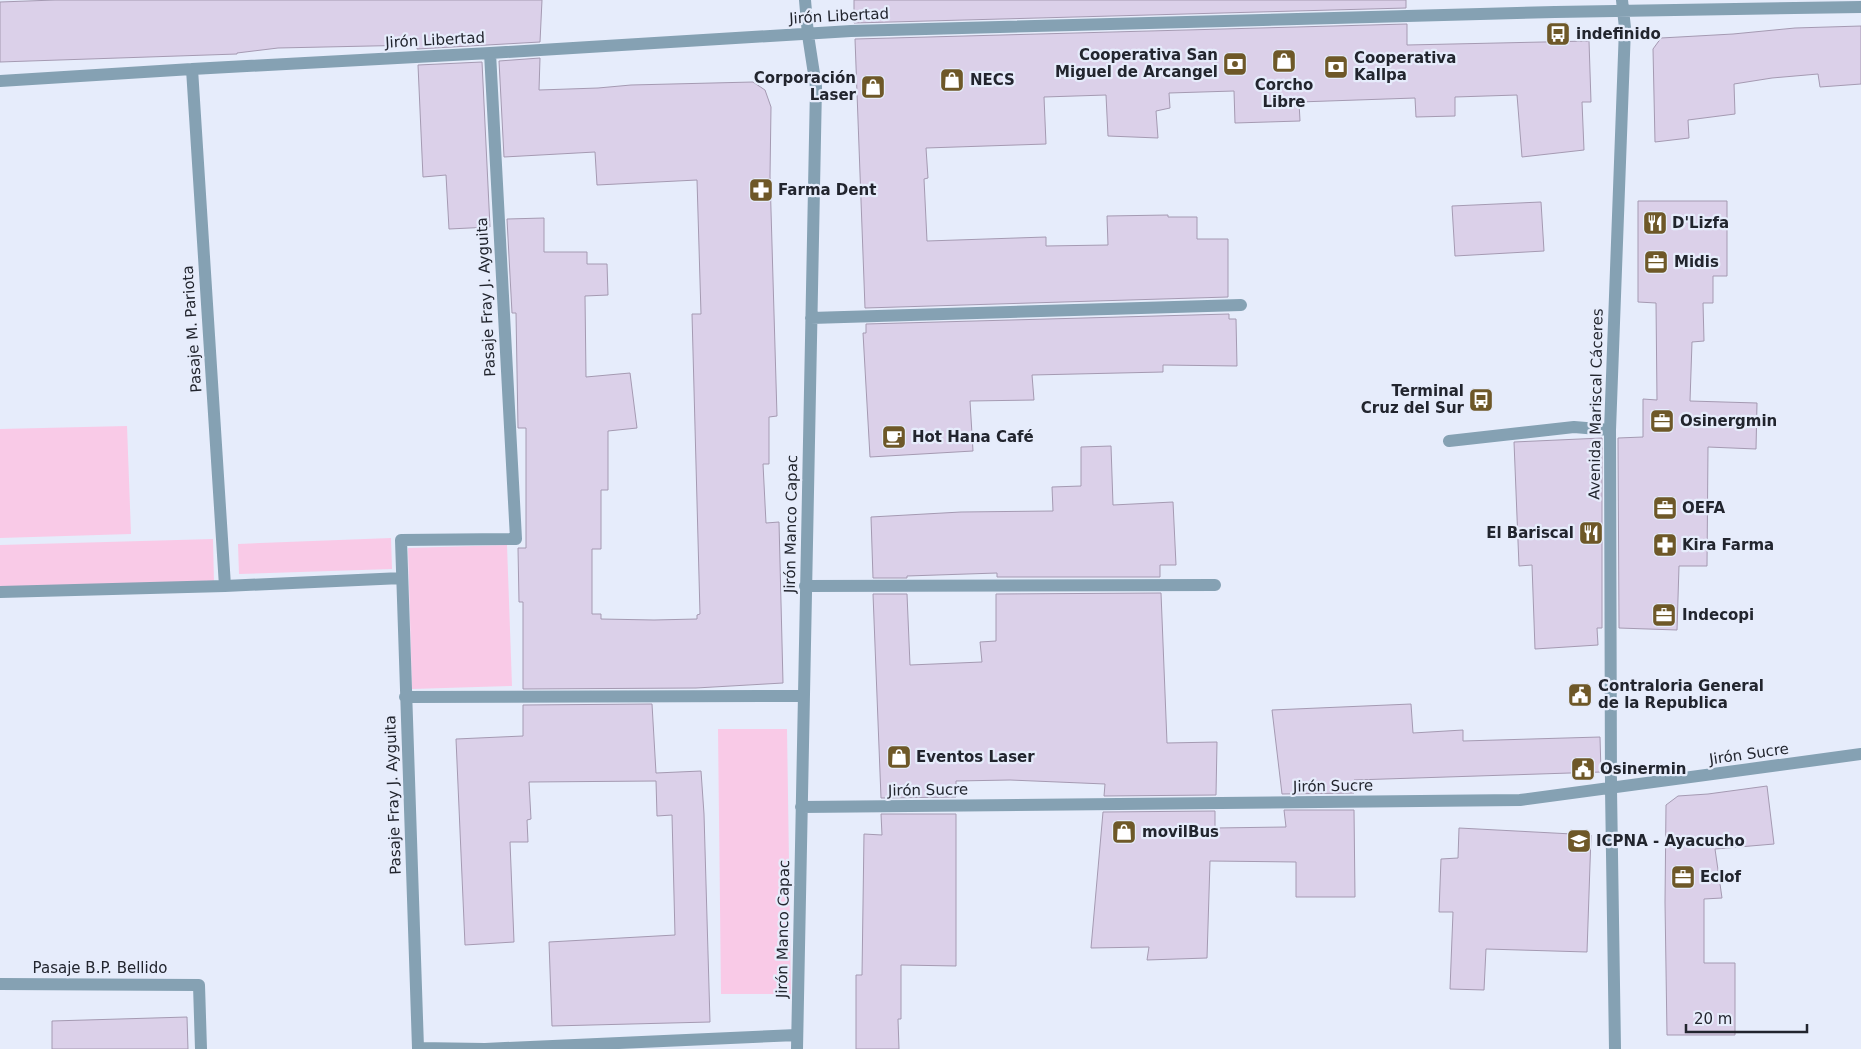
<svg xmlns="http://www.w3.org/2000/svg" width="1861" height="1049" font-family="'DejaVu Sans',sans-serif">
<style>
.green{fill:#f9cae7}
.building{fill:#dbd0e9;stroke:#a59ab2}
.lines{fill:none;stroke-linecap:round;stroke-linejoin:round}
.service{stroke:#85a1b3;stroke-width:12}
.minor{stroke:#85a1b3;stroke-width:12}
.labels{text-anchor:middle;stroke-width:4.5;stroke-linejoin:round;paint-order:stroke}
.street-label{font-size:15px;fill:#22252e;stroke:#e6ecfb}
.poi-label{font-size:15px;font-weight:bold;fill:#22252e;stroke:#e6ecfb;text-anchor:start}
</style>
<rect width="100%" height="100%" fill="#e6ecfb"/>
<path class="green" d="M127,426L131,534L0,538V429Z
M391,538L392,569L239,574L238,544Z
M213,539L214,583L0,588V545Z
M507,545L512,686L412,689L408,548Z
M718,729H787L791,994H721Z"/>
<path class="building" d="M55,0H542L540,42L417,49V45L278,48L237,53V54L0,62V2Z
M854,0H1406V8L854,23Z
M1407,24V45L1589,41L1591,102H1582L1584,150L1522,157L1517,95L1455,97V116L1416,117L1415,98L1299,102L1300,121L1235,123L1234,91L1169,93L1170,108L1156,111L1158,138L1108,136L1106,95L1044,97L1046,144L926,148L928,178L924,179L927,241L1046,237V246L1108,245L1107,216L1168,215V217H1197V239H1228V297L865,308L855,39Z
M1861,26V84L1820,87L1818,74L1772,78L1734,84L1735,114L1688,120L1689,138L1655,142L1653,49L1661,38L1733,34L1795,28Z
M540,58L539,90L598,88L631,85L753,82L765,90L771,107L770,176L777,416L769,417V464H763L766,523L779,522L783,683L696,688L523,689V602H519L518,548H526V428H518L516,313H512L507,219L544,218V252H587V264H607L608,295L585,296L586,377L630,373L637,428L608,431V490H601V549H592V614H601V619L654,620L697,619V615L700,614L692,314H701L697,180L597,185L595,152L504,157L499,61Z
M482,62L490,227L449,229L446,175L423,177L418,65Z
M1638,201H1727V276H1713V303H1703L1704,341L1692,342L1690,401L1757,403L1756,449L1708,447L1707,566H1679L1677,630L1619,628L1618,438L1643,437V399L1657,400L1656,303L1638,302Z
M1541,202L1544,251L1455,256L1452,206Z
M1229,314V319H1236L1237,366L1163,365V372L1032,375L1034,400L970,401L973,451L870,457L863,333H866V324Z
M1602,438V628H1597L1598,645L1535,649L1532,565L1519,566L1514,442Z
M1111,446L1113,505L1173,502L1176,565H1160V577H997V573L907,576V578H873L871,517L961,512L1053,511L1052,487L1081,486V447Z
M1161,593L1167,743L1217,742L1216,795L1104,796L1105,784L1010,780L956,781V797L881,798L873,594H907L910,665L982,662L980,642L996,641V594Z
M652,704L656,773L701,771L704,814L710,1022L552,1026L549,942L675,935L672,815L657,816L656,781L529,782L531,819L527,820L528,842H510L514,942L465,945L456,739L523,736V705Z
M1411,704L1413,733L1463,730V741L1600,737L1601,772L1354,780V793L1282,794L1272,710Z
M1767,786L1774,844L1715,849L1722,898L1704,899V963H1735V1035H1667L1665,902L1666,805L1678,796L1708,794Z
M1284,810H1354L1355,897H1296V862L1210,861L1207,958L1147,960L1149,947L1091,948L1103,812L1215,811V828L1286,827Z
M881,814H956V966L901,965V1019H898L899,1049H856V975H862L864,834L882,835Z
M1459,828L1591,835L1587,952L1486,949L1484,990L1450,989L1453,912H1439L1441,859L1458,858Z
M187,1017L188,1049H52V1021Z"/>
<g class="lines">
<path class="service" d="M1449,441L1574,427L1610,430"/>
<path class="minor" d="M490,53L516,539L401,540L418,1048L485,1049L797,1035
M192,69L225,586
M0,81L192,69L490,53L851,31L1555,12L1861,7
M811,318L1241,305
M805,586L1215,585
M0,592L225,586L402,578
M405,697L803,696
M801,807L1520,800L1861,754
M0,984L199,985L201,1049
M797,1049L816,87L808,35L805,0
M1615,1049L1611,789L1610,430L1625,28L1622,0"/>
</g>
<defs>
<symbol id="bus-square" viewBox="-11 -11 22 22"><rect x="-9" y="-9" width="18" height="18" rx="4" fill="#6e5828" stroke="#e6ecfb"/><path d="M-5-6H5V4H4V6H2V4H-2V6H-4V4H-5ZM-3.5-4V0h7V-4ZM-3.5 1.2v1.5H-2V1.2ZM2 1.2v1.5H3.5V1.2Z" fill="#fff"/></symbol>
<symbol id="shop-square" viewBox="-11 -11 22 22"><rect x="-9" y="-9" width="18" height="18" rx="4" fill="#6e5828" stroke="#e6ecfb"/><path d="M-5-2.5h2.3a2.7 3.5 0 0 1 5.4 0H5L5.5 6h-11ZM-1.5-2.5h3a1.5 2.3 0 0 0-3 0Z" fill="#fff"/></symbol>
<symbol id="bank-square" viewBox="-11 -11 22 22"><rect x="-9" y="-9" width="18" height="18" rx="4" fill="#6e5828" stroke="#e6ecfb"/><path d="M-6-4H6V4H-6ZM0-2.3a2.3 2.3 0 1 0 0 4.6a2.3 2.3 0 1 0 0-4.6Z" fill="#fff"/></symbol>
<symbol id="pharmacy-square" viewBox="-11 -11 22 22"><rect x="-9" y="-9" width="18" height="18" rx="4" fill="#6e5828" stroke="#e6ecfb"/><path d="M-2-6h4v4h4v4h-4v4h-4v-4h-4v-4h4Z" fill="#fff"/></symbol>
<symbol id="restaurant-square" viewBox="-11 -11 22 22"><rect x="-9" y="-9" width="18" height="18" rx="4" fill="#6e5828" stroke="#e6ecfb"/><path d="M-5-6h1v4h1v-4h1v4h1v-4h1v5L-1.5 .5V6h-2V.5L-5-1ZM5-6V6H3V1.5H1.5Q1.5-4 5-6Z" fill="#fff"/></symbol>
<symbol id="office-square" viewBox="-11 -11 22 22"><rect x="-9" y="-9" width="18" height="18" rx="4" fill="#6e5828" stroke="#e6ecfb"/><path d="M-6-3h4V-5.5h4V-3h4V5H-6ZM-1-4.5V-3h2v-1.5ZM-6 0V1H6V0Z" fill="#fff"/></symbol>
<symbol id="cafe-square" viewBox="-11 -11 22 22"><rect x="-9" y="-9" width="18" height="18" rx="4" fill="#6e5828" stroke="#e6ecfb"/><path d="M-5.5-4.5H6V0H3Q3 3.5 0 3.5H-2.5Q-5.5 3.5-5.5 0ZM3-3.2v2h1.7v-2ZM-6 4.5H4V6H-6Z" fill="#fff"/></symbol>
<symbol id="civic-square" viewBox="-11 -11 22 22"><rect x="-9" y="-9" width="18" height="18" rx="4" fill="#6e5828" stroke="#e6ecfb"/><path d="M-.6-6.5H3V-4.5H.6V-3L4-1V1h2V6H-6V1h2V-1L-.6-3ZM-1.2 2.5V6h2.4V2.5Z" fill="#fff"/></symbol>
<symbol id="school-square" viewBox="-11 -11 22 22"><rect x="-9" y="-9" width="18" height="18" rx="4" fill="#6e5828" stroke="#e6ecfb"/><path d="M0-5L7-2L0 1L-7-2ZM-4 1L0 2.5L4 1V4Q0 6-4 4Z" fill="#fff"/></symbol>
</defs>
<g fill-rule="evenodd">
<use href="#bus-square" x="1544" y="20" width="28" height="28"/>
<use href="#shop-square" x="1270" y="47" width="28" height="28"/>
<use href="#bank-square" x="1221" y="50" width="28" height="28"/>
<use href="#bank-square" x="1322" y="53" width="28" height="28"/>
<use href="#shop-square" x="938" y="66" width="28" height="28"/>
<use href="#shop-square" x="859" y="73" width="28" height="28"/>
<use href="#pharmacy-square" x="747" y="176" width="28" height="28"/>
<use href="#restaurant-square" x="1641" y="209" width="28" height="28"/>
<use href="#office-square" x="1642" y="248" width="28" height="28"/>
<use href="#bus-square" x="1467" y="386" width="28" height="28"/>
<use href="#office-square" x="1648" y="407" width="28" height="28"/>
<use href="#cafe-square" x="880" y="423" width="28" height="28"/>
<use href="#office-square" x="1651" y="494" width="28" height="28"/>
<use href="#restaurant-square" x="1577" y="519" width="28" height="28"/>
<use href="#pharmacy-square" x="1651" y="531" width="28" height="28"/>
<use href="#office-square" x="1650" y="601" width="28" height="28"/>
<use href="#civic-square" x="1566" y="681" width="28" height="28"/>
<use href="#shop-square" x="885" y="743" width="28" height="28"/>
<use href="#civic-square" x="1569" y="755" width="28" height="28"/>
<use href="#shop-square" x="1110" y="818" width="28" height="28"/>
<use href="#school-square" x="1565" y="827" width="28" height="28"/>
<use href="#office-square" x="1669" y="863" width="28" height="28"/>
</g>
<g class="labels">
<g class="street-label">
<text transform="translate(839 16) rotate(-3)" y="5">Jirón Libertad</text>
<text transform="translate(435 40) rotate(-3)" y="5">Jirón Libertad</text>
<text transform="translate(486 297) rotate(-93)" y="5">Pasaje Fray J. Ayguita</text>
<text transform="translate(192 329) rotate(-94)" y="5">Pasaje M. Pariota</text>
<text transform="translate(1596 404) rotate(-89)" y="5">Avenida Mariscal Cáceres</text>
<text transform="translate(791 524) rotate(-89)" y="5">Jirón Manco Capac</text>
<text transform="translate(1749 754) rotate(-8)" y="5">Jirón Sucre</text>
<text transform="translate(1333 786) rotate(-1)" y="5">Jirón Sucre</text>
<text transform="translate(928 790) rotate(-1)" y="5">Jirón Sucre</text>
<text transform="translate(393 795) rotate(-92)" y="5">Pasaje Fray J. Ayguita</text>
<text transform="translate(783 929) rotate(-89)" y="5">Jirón Manco Capac</text>
<text x="100" y="973">Pasaje B.P. Bellido</text>
</g>
<g class="poi-label">
<text x="1576" y="39">indefinido</text>
<text x="1218" y="60" text-anchor="end">Cooperativa San<tspan x="1218" dy="17">Miguel de Arcangel</tspan></text>
<text x="1354" y="63">Cooperativa<tspan x="1354" dy="17">Kallpa</tspan></text>
<text x="856" y="83" text-anchor="end">Corporación<tspan x="856" dy="17">Laser</tspan></text>
<text x="970" y="85">NECS</text>
<text x="1284" y="90" text-anchor="middle">Corcho<tspan x="1284" dy="17">Libre</tspan></text>
<text x="778" y="195">Farma Dent</text>
<text x="1672" y="228">D'Lizfa</text>
<text x="1674" y="267">Midis</text>
<text x="1464" y="396" text-anchor="end">Terminal<tspan x="1464" dy="17">Cruz del Sur</tspan></text>
<text x="1680" y="426">Osinergmin</text>
<text x="912" y="442">Hot Hana Café</text>
<text x="1682" y="513">OEFA</text>
<text x="1574" y="538" text-anchor="end">El Bariscal</text>
<text x="1682" y="550">Kira Farma</text>
<text x="1682" y="620">Indecopi</text>
<text x="1598" y="691">Contraloria General<tspan x="1598" dy="17">de la Republica</tspan></text>
<text x="916" y="762">Eventos Laser</text>
<text x="1600" y="774">Osinermin</text>
<text x="1142" y="837">movilBus</text>
<text x="1596" y="846">ICPNA - Ayacucho</text>
<text x="1700" y="882">Eclof</text>
</g>
</g>
<path d="M1686 1024v8h121v-8" fill="none" stroke="#22252e" stroke-width="2.5"/>
<text x="1694" y="1024" font-size="15" fill="#22252e" stroke="#e6ecfb" stroke-width="4" paint-order="stroke">20 m</text>
</svg>
